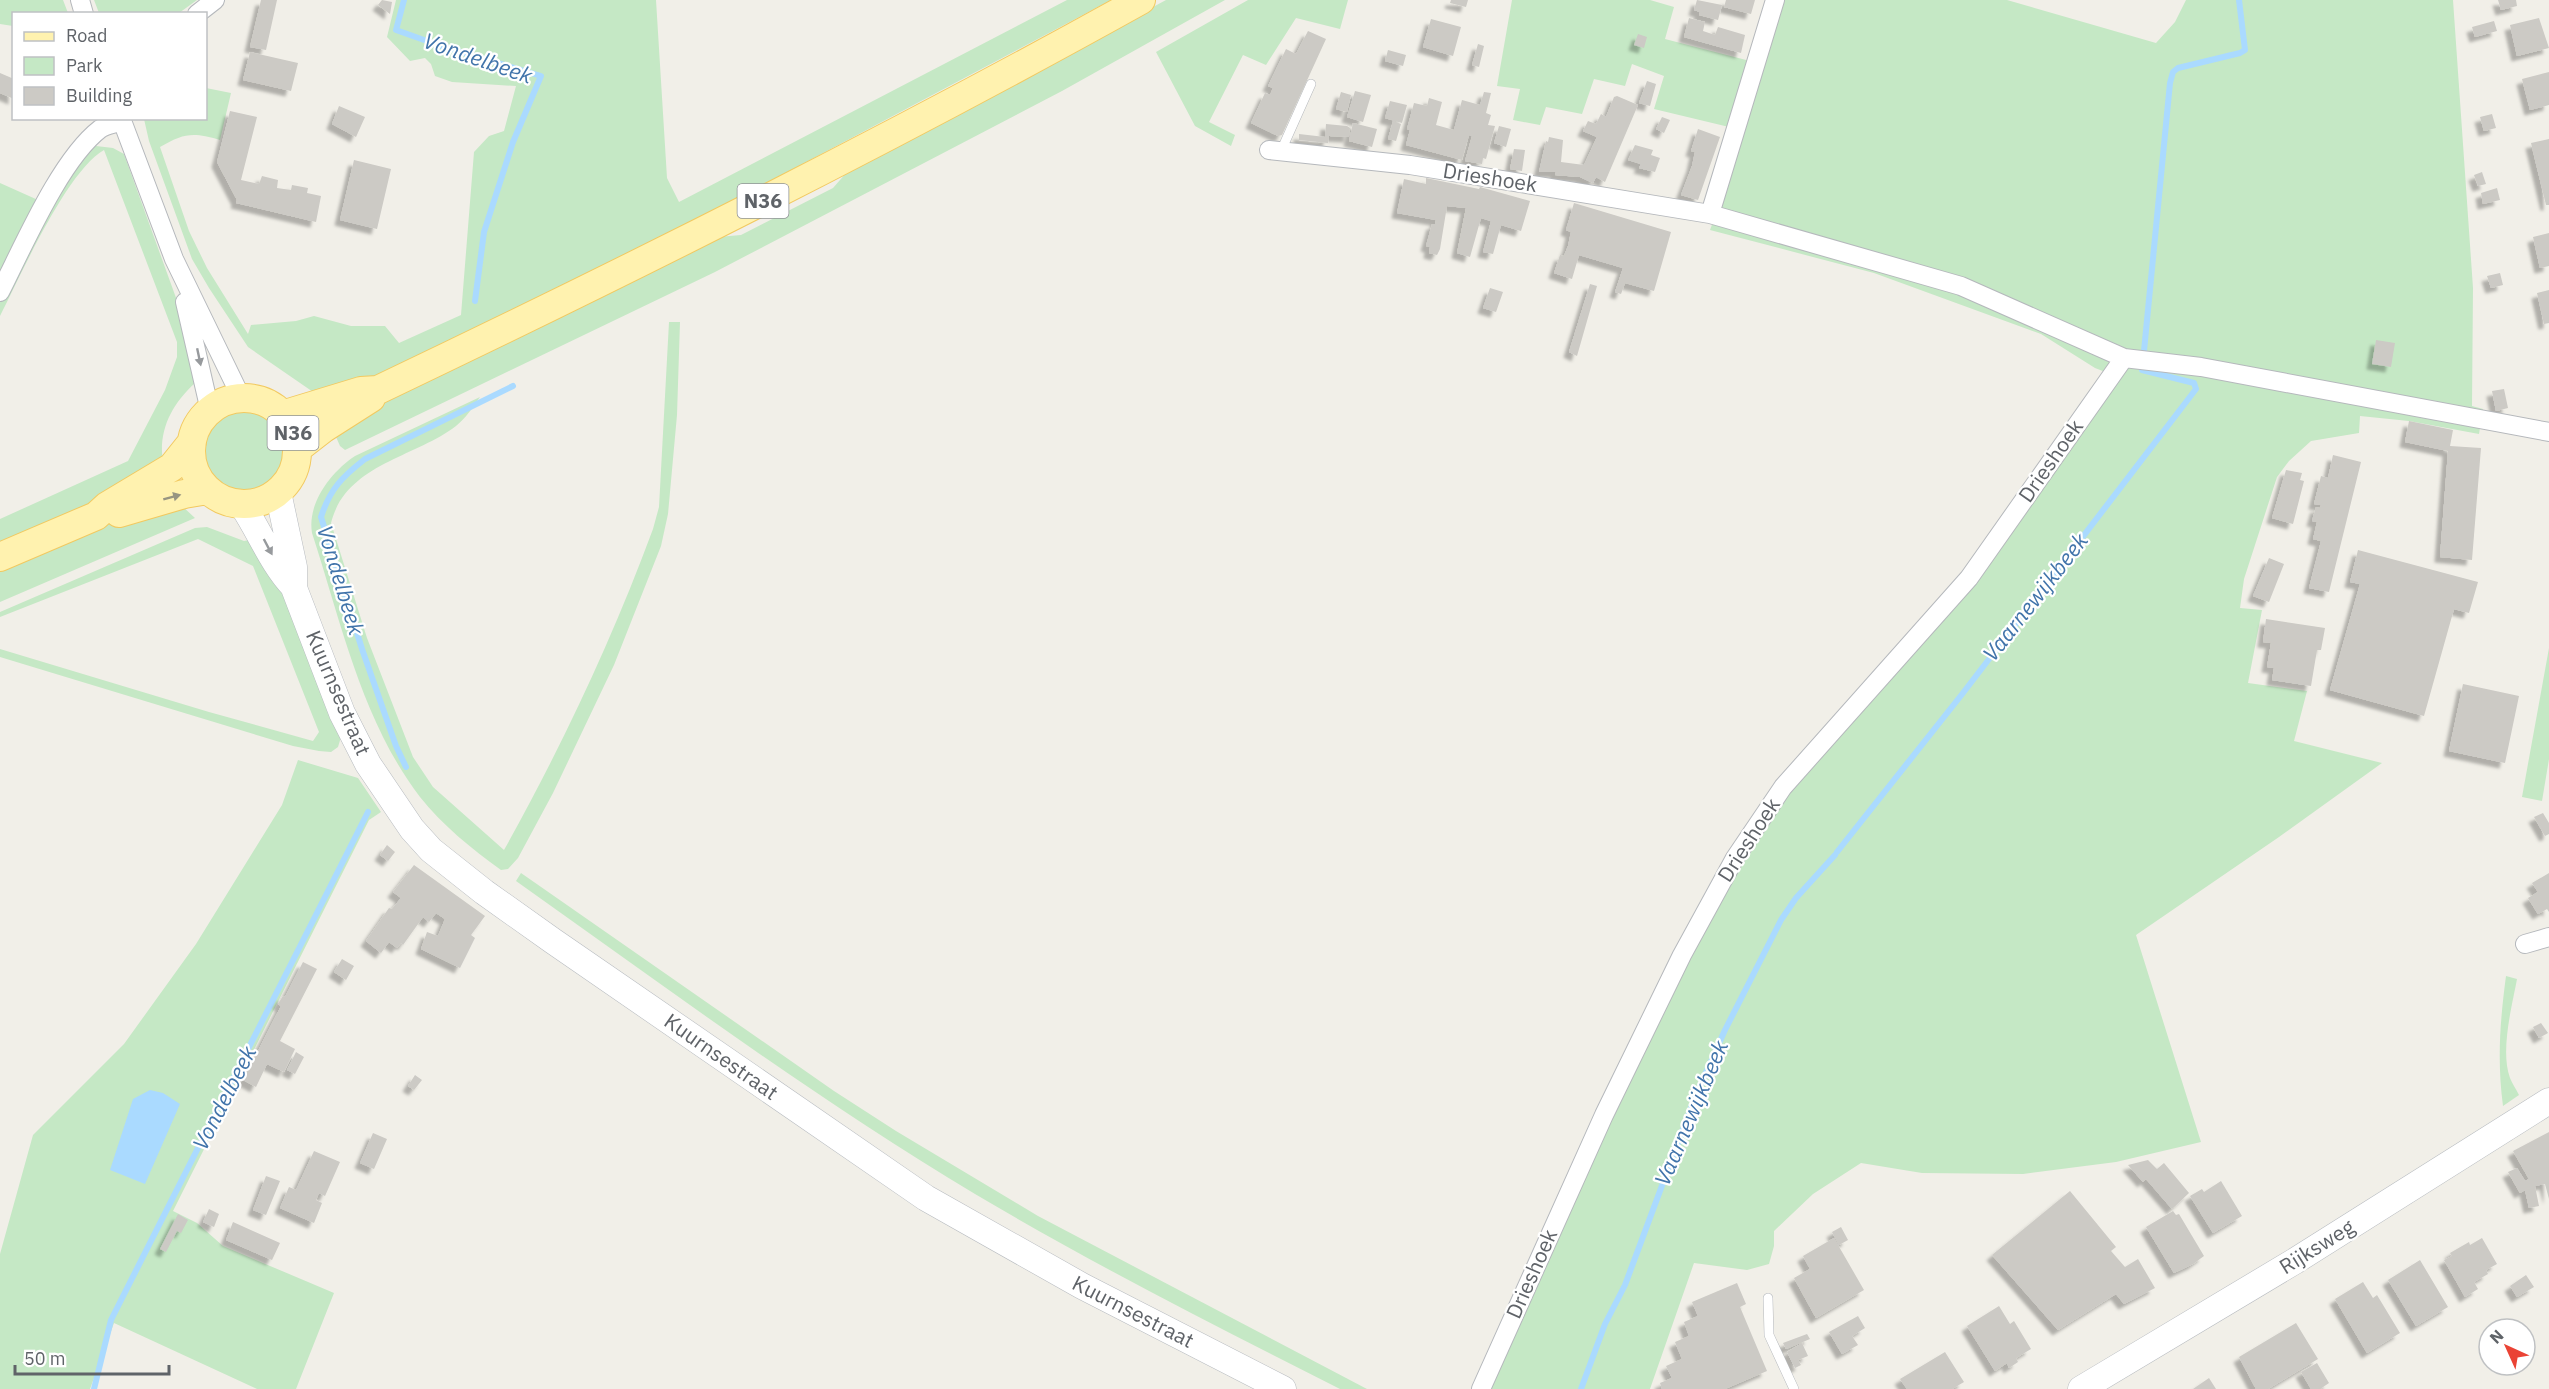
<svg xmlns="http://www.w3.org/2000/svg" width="2549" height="1389" font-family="'IBM Plex Sans',sans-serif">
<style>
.green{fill:#c5e8c5}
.water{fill:#aadaff}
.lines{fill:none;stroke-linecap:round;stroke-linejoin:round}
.stream{stroke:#aadaff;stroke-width:6}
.building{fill:#cccac5;filter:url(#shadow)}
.lane-casing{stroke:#b5b8bc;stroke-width:10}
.street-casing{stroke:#b5b8bc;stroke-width:20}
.secondary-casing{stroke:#b6babf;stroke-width:27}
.primary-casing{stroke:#f2c960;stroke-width:30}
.lane{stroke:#fff;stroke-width:9}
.street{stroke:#fff;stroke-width:18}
.secondary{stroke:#fff;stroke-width:26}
.primary{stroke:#fff2af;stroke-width:28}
.oneway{fill:#979a9d}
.oneway2{fill:#979581}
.labels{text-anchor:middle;stroke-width:4.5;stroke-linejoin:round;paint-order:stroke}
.shield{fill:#fff;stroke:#8f9295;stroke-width:1.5}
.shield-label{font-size:20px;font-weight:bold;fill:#5f6368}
.street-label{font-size:21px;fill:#5f6368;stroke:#fff}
.water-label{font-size:22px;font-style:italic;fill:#4174aa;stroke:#fff}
</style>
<defs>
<filter id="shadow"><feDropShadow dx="-5.5" dy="5.5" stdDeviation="1.5" flood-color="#0004"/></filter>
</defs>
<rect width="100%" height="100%" fill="#f1efe8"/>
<path class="green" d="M0,0H63L68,13L14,14L13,26L0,24Z
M94,0H197L179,13H99Z
M396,0H656L667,178L679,202L1067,0H1111L712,212L362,383L316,394L248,347L209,288L192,259L149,141L144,119L206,118V88L231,93L220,140C193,132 184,133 160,147L189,231L207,268L248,334L251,325L296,321L314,316L351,326H385L399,343L461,315L474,152L489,136L504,131L516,86L452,82L435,76L431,64L425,58L410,61L387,37Z
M1166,0H1225L1062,91L715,272L345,450L340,446L333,430L374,406L718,237L741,235L833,188L847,172Z
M1248,0H1348L1340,29L1296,18L1266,65L1243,55L1209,122L1235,135L1231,146L1195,126L1156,52Z
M1512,0H1650L1674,7L1665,39L1750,61L1729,127L1654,109L1664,76L1632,64L1625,86L1594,79L1582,114L1546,107L1540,125L1513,120L1520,89L1497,86Z
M1782,0H2007L2156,43L2175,22L2186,0H2453L2473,288L2472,406L2483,409L2479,434L2409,421L2360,416L2359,433L2311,441L2289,461L2277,477L2244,579L2240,608L2262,610L2248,683L2307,691L2294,741L2382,763L2279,837L2136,935L2201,1142L2116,1162L2023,1174L1922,1173L1861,1163L1813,1194L1774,1231V1246L1769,1264L1747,1270L1694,1263L1650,1389H1490L1621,1095L1742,859L1773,814L2118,377L2095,368L2041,334L1874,273L1710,230L1728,181Z
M96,146L113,148L124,154L188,331L195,383C171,405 158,431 163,463L145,478L0,545V519L128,461L165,390L177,357V342L104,150C66,172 21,275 0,316V300C18,267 68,159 96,146Z
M0,183L38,200L0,273Z
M669,322H680L677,415L668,514L661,546L614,665L553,793L518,858L508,869L501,870C472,849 442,825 420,797C362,721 341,622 312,533C307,503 331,472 355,456L480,397C473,407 466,418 456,426C414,458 346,464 331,523L367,638L413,757L433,787L504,850C562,746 612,640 653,529L659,507Z
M204 451a40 40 0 1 1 80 0a40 40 0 1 1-80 0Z
M181,505L195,518L0,602V570L132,513Z
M207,527L244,541L254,539L279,578L341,737L338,747L331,752L319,751L293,746L0,657V649L209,712L313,741L319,732L253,566L198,539L0,617V612L195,528Z
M2549,648V759L2542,801L2522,797Z
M298,760L358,778L381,812L369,820L173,1211L197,1223L223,1246L334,1293L296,1389H257L114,1323L90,1389H0V1254L33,1135L124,1044L196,944L282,805Z
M521,873L834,1091L896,1131L1038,1216L1367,1389H1340C1217,1327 1093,1264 975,1194C816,1099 667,988 516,881Z
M2506,976L2517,979C2512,1006 2500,1051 2510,1078C2512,1083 2516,1089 2519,1095L2503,1106C2497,1061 2500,1021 2506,976Z"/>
<path class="water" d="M150,1090L163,1093L180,1104L145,1184L110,1170L133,1099Z"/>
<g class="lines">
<path class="stream" d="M404,0L396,30L441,46L541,76L513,142L484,232L475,301
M2144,351L2170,83L2173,72L2178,68L2240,53L2245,50L2239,0
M406,767L396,746L362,649L321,517C330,489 342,477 365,459L513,386
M1837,852L1963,693L2196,389L2194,383L2142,370
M94,1389L111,1320L368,812
M1581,1389L1605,1324L1625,1285L1695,1097L1725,1030L1781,920L1796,898L1835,855"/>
</g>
<path class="building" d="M261,0H277L266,50L250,47Z
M382,0L392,2L390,14L378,5Z
M1451,0H1468L1466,7L1450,3Z
M1697,0L1722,5L1718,20L1699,15L1700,12L1694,10Z
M1726,0H1755L1751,14L1724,7Z
M2498,0H2516L2517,6L2501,10Z
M1689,18L1705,22L1703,31L1715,35L1718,27L1745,35L1741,53L1684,37Z
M2539,18L2549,48L2517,56L2510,25Z
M1431,19L1461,27L1453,56L1423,47Z
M2494,21L2497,31L2475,37L2472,27Z
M1308,31L1326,39L1282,135L1278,136L1251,123L1265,93L1270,95L1273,88L1268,86L1286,49L1296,54Z
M1638,34L1647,37L1644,48L1634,45Z
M1478,44L1484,46L1479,67L1472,65Z
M1388,50L1406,55L1403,66L1385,61Z
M250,52L298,63L291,91L243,80Z
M2549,72V105L2530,110L2522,79Z
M0,73L14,79V99L0,93Z
M1647,81L1656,84L1650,106L1639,103Z
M1355,91L1371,95L1363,122L1347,117Z
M1341,92L1351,95L1347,112L1336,109Z
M1484,92L1491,93L1486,113L1491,115L1488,125L1495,126L1486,159L1483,158L1482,164L1465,161L1472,136L1469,135L1462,160L1406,145L1410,130L1407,129L1414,103L1427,106L1429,98L1442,102L1436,125L1454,130L1462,100L1480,105Z
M1617,96L1638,105L1605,182L1596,177L1593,183L1580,177L1555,175L1556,172H1539L1546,141L1548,142L1549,137L1563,140L1561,162L1584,165L1597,137L1583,131L1588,121L1596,124L1601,114L1606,117L1614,97Z
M1390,101L1407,105L1402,123L1385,118Z
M339,106L365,117L356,137L332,124Z
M230,111L257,117L241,180L259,184L262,176L278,180L277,188L291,190L292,185L308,188L307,193L321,196L316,222L236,203L237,200L217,162Z
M2492,114L2496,128L2484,131L2480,117Z
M1662,117L1670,120L1664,133L1656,129Z
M1393,121L1401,124L1396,141L1388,139Z
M1353,123L1377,129L1372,147L1349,141Z
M1326,124L1347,126L1350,128L1349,137L1329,136L1328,143L1299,140V134L1325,137Z
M1499,126L1511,129L1506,147L1494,143Z
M1698,129L1720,137L1698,200L1681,195L1692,166L1695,152L1691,151Z
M2549,139V205H2546L2531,143Z
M1635,145L1653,150L1651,155L1660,158L1655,172L1639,168L1641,164L1628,160Z
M1514,149L1525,150L1522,171L1510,169Z
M354,160L391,169L377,229L340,220Z
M2482,172L2486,184L2478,186L2474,175Z
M1426,178L1479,189L1480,187L1530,201L1521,231L1501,225L1493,254L1483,252L1491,221L1481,218L1470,257L1457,253L1466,208L1447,206L1440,249L1437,255L1429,253L1430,247L1426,246L1432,224H1435L1436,220L1397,213L1404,179L1426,184Z
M2497,188L2500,200L2483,204L2481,193Z
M1574,203L1671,232L1654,291L1625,283L1621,294L1615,292L1623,268L1579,255L1572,279L1554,273L1560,255L1564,256L1568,246L1571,232L1566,230Z
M2549,233V266L2540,268L2533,237Z
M2500,273L2503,285L2491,288L2487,276Z
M1590,284L1597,286L1577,356L1569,352Z
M1490,288L1503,292L1496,312L1483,308Z
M2549,290V323L2544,324L2537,293Z
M2376,340L2395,343L2391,367L2372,364Z
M2504,389L2508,408L2496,411L2492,391Z
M2409,421L2453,430L2450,446L2481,448L2472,560L2440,557L2448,451L2405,442Z
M2333,455L2361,462L2329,592L2309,588L2321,541L2313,539L2317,522L2312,521L2316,507L2320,508L2321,505L2314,504L2321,476L2328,478Z
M2286,470L2302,473L2300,480L2304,481L2293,524L2272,518Z
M2358,550L2478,582L2469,613L2454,609L2424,716L2330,690L2360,584L2350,582Z
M2269,558L2284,564L2269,602L2253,596Z
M2266,619L2325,628L2321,650H2317L2311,686L2272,680L2274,668L2267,667L2271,643L2263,642Z
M2463,684L2519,696L2505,763L2449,751Z
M2543,813L2549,823V834L2545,836L2534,817Z
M387,845L395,852L388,861L380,855Z
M414,865L485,916L471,935L475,938L460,968L421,949L427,932L438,936L445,919L436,913L429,922L423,917L403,945L401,943L397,948L389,942L381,953L366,941L389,908L392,909L401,898L393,892Z
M2549,873V912L2547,909L2538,914L2528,898L2538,892L2532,883Z
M342,959L354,966L346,980L334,972Z
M303,962L317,969L280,1041L295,1049L284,1072L267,1064L256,1087L243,1080L281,1006L278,1004L283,996L285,997Z
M2541,1023L2548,1033L2539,1038L2533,1027Z
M296,1052L304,1057L295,1074L287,1070Z
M415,1075L422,1080L414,1090L408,1086Z
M2549,1132V1199L2545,1184L2535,1186L2539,1206L2529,1208L2525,1190L2520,1193L2508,1172L2517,1168L2525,1181L2529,1179L2513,1151Z
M373,1133L387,1139L374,1169L360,1163Z
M314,1151L340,1162L325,1196L319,1193L316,1200L322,1203L314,1223L280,1208L289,1187L296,1190Z
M2148,1160L2157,1169L2164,1163L2189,1193L2172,1209L2146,1179L2143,1182L2128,1165Z
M266,1176L280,1181L266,1215L253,1210Z
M2221,1181L2242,1216L2213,1233L2190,1196L2202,1189L2204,1192Z
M2070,1191L2116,1247L2111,1251L2125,1267L2138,1259L2155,1288L2124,1304L2116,1294L2058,1330L1992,1255Z
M209,1209L219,1214L214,1227L203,1222Z
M2173,1211L2176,1215L2179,1214L2204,1256L2193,1264L2174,1273L2146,1227Z
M178,1214L188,1220L181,1233L177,1231L166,1252L160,1249Z
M233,1222L280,1243L272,1260L226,1240Z
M1841,1227L1848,1240L1839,1245L1832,1232Z
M1834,1238L1864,1290L1816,1318L1794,1278L1810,1269L1803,1256Z
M2482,1238L2497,1264L2486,1270L2488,1274L2474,1282L2478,1289L2465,1297L2444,1260L2452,1256L2450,1253L2469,1242L2470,1245Z
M2420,1260L2448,1307L2416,1326L2388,1280Z
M2526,1275L2534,1287L2517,1297L2510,1286Z
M2363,1282L2373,1298L2377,1295L2400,1333L2367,1353L2335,1299Z
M1737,1283L1746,1304L1740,1307L1767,1371L1725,1389H1662L1660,1383L1672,1378L1666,1366L1682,1359L1675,1342L1689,1336L1684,1322L1698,1316L1692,1302Z
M1999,1306L2010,1324L2014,1321L2031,1349L2016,1358L2018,1362L2009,1368L2007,1363L1995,1371L1967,1326Z
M1858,1316L1865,1328L1852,1336L1858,1345L1842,1354L1829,1332Z
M2296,1323L2318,1359L2268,1389H2256L2239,1357Z
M1807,1334L1810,1339L1786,1349L1783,1343Z
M1802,1343L1808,1356L1798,1360L1801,1365L1795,1368L1787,1352Z
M1945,1352L1964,1382L1952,1389H1907L1900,1379Z
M2317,1363L2329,1383L2320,1389H2311L2301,1372Z
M2209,1378L2216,1389H2193Z"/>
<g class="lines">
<defs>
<path id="lane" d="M1281,151L1311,84
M1768,1298L1769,1335L1794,1389"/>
<path id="street" d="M80,0L84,14
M197,14L215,0
M121,118L174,259L242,399
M1269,150L1410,165L1710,214L1961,286L2124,358L1969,578L1783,787L1735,858L1682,955L1604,1115L1481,1389
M1710,214L1775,0
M0,292C24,245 60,160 100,129C106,125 115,124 122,121
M185,302L210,411
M2124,358L2201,367L2549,432
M2525,944L2549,937"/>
<path id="secondary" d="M278,492L294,567V588L342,713L368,764L412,829L431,850L484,892L553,941L926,1198L1082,1286L1283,1389
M242,505C260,532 272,564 294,587
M2081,1389L2295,1261L2549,1101"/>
<path id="primary" d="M191 451a53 53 0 1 1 106 0a53 53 0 1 1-106 0Z
M282,415L361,391L378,390C636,267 891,139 1141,0
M297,449L324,428L371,398
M119,513L184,494L208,490
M0,557L96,516L107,506L172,467L192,442"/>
</defs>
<use href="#lane" class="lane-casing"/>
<use href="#street" class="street-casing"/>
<use href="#secondary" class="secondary-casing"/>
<use href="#primary" class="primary-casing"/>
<use href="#lane" class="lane"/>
<use href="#street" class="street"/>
<use href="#secondary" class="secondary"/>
<use href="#primary" class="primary"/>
</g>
<defs><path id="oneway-solid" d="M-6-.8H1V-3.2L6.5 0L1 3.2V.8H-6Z" transform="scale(1.5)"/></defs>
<g class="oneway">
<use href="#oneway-solid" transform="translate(199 357) rotate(78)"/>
<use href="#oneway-solid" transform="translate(268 547) rotate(62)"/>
</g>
<use class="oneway2" href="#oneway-solid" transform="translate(172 497) rotate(-15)"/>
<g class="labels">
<g class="shield">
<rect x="737.5" y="184" width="51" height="34" rx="4.5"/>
<rect x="267.5" y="416" width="51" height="34" rx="4.5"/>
</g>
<g class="shield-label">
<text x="763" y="208">N36</text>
<text x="293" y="440">N36</text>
</g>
<g class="street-label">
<text transform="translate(1490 178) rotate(9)" y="7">Drieshoek</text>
<text transform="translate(2051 461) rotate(-55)" y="7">Drieshoek</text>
<text transform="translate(338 693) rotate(67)" y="7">Kuurnsestraat</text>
<text transform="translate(1749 840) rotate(-57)" y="7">Drieshoek</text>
<text transform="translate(721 1057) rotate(35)" y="7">Kuurnsestraat</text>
<text transform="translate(2317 1247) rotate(-32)" y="7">Rijksweg</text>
<text transform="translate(1532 1274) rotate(-66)" y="7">Drieshoek</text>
<text transform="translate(1133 1312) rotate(27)" y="7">Kuurnsestraat</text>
</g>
<g class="water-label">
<text transform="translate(478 58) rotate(19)" y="8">Vondelbeek</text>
<text transform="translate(341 580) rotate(73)" y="8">Vondelbeek</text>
<text transform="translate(2035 597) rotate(-52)" y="8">Vaarnewijkbeek</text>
<text transform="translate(224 1098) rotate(-63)" y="8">Vondelbeek</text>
<text transform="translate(1691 1113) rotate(-67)" y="8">Vaarnewijkbeek</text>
</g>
</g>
<rect x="12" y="12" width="195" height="108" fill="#ffffff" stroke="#bfc1c3" stroke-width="1.5"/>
<rect x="24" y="32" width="30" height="9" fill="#fff2af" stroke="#bfc1c3" stroke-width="1.5"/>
<text x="66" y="42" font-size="18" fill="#5f6368">Road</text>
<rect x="24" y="57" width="30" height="18" fill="#c5e8c5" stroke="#bfc1c3" stroke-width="1.5"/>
<text x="66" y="72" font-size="18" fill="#5f6368">Park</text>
<rect x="24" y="87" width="30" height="18" fill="#cccac5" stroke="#bfc1c3" stroke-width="1.5"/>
<text x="66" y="102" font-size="18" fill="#5f6368">Building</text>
<g transform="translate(2507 1347) rotate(315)"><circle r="28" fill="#ffffff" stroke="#bfc1c3" stroke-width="1.5"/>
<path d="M0-4.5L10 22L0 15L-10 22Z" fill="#ea4335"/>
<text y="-9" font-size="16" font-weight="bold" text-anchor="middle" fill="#5f6368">N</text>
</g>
<path d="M15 1365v9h154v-9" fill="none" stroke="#5f6368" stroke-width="3"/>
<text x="24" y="1365" font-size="18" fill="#5f6368" stroke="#ffffff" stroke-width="4.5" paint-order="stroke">50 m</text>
</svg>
